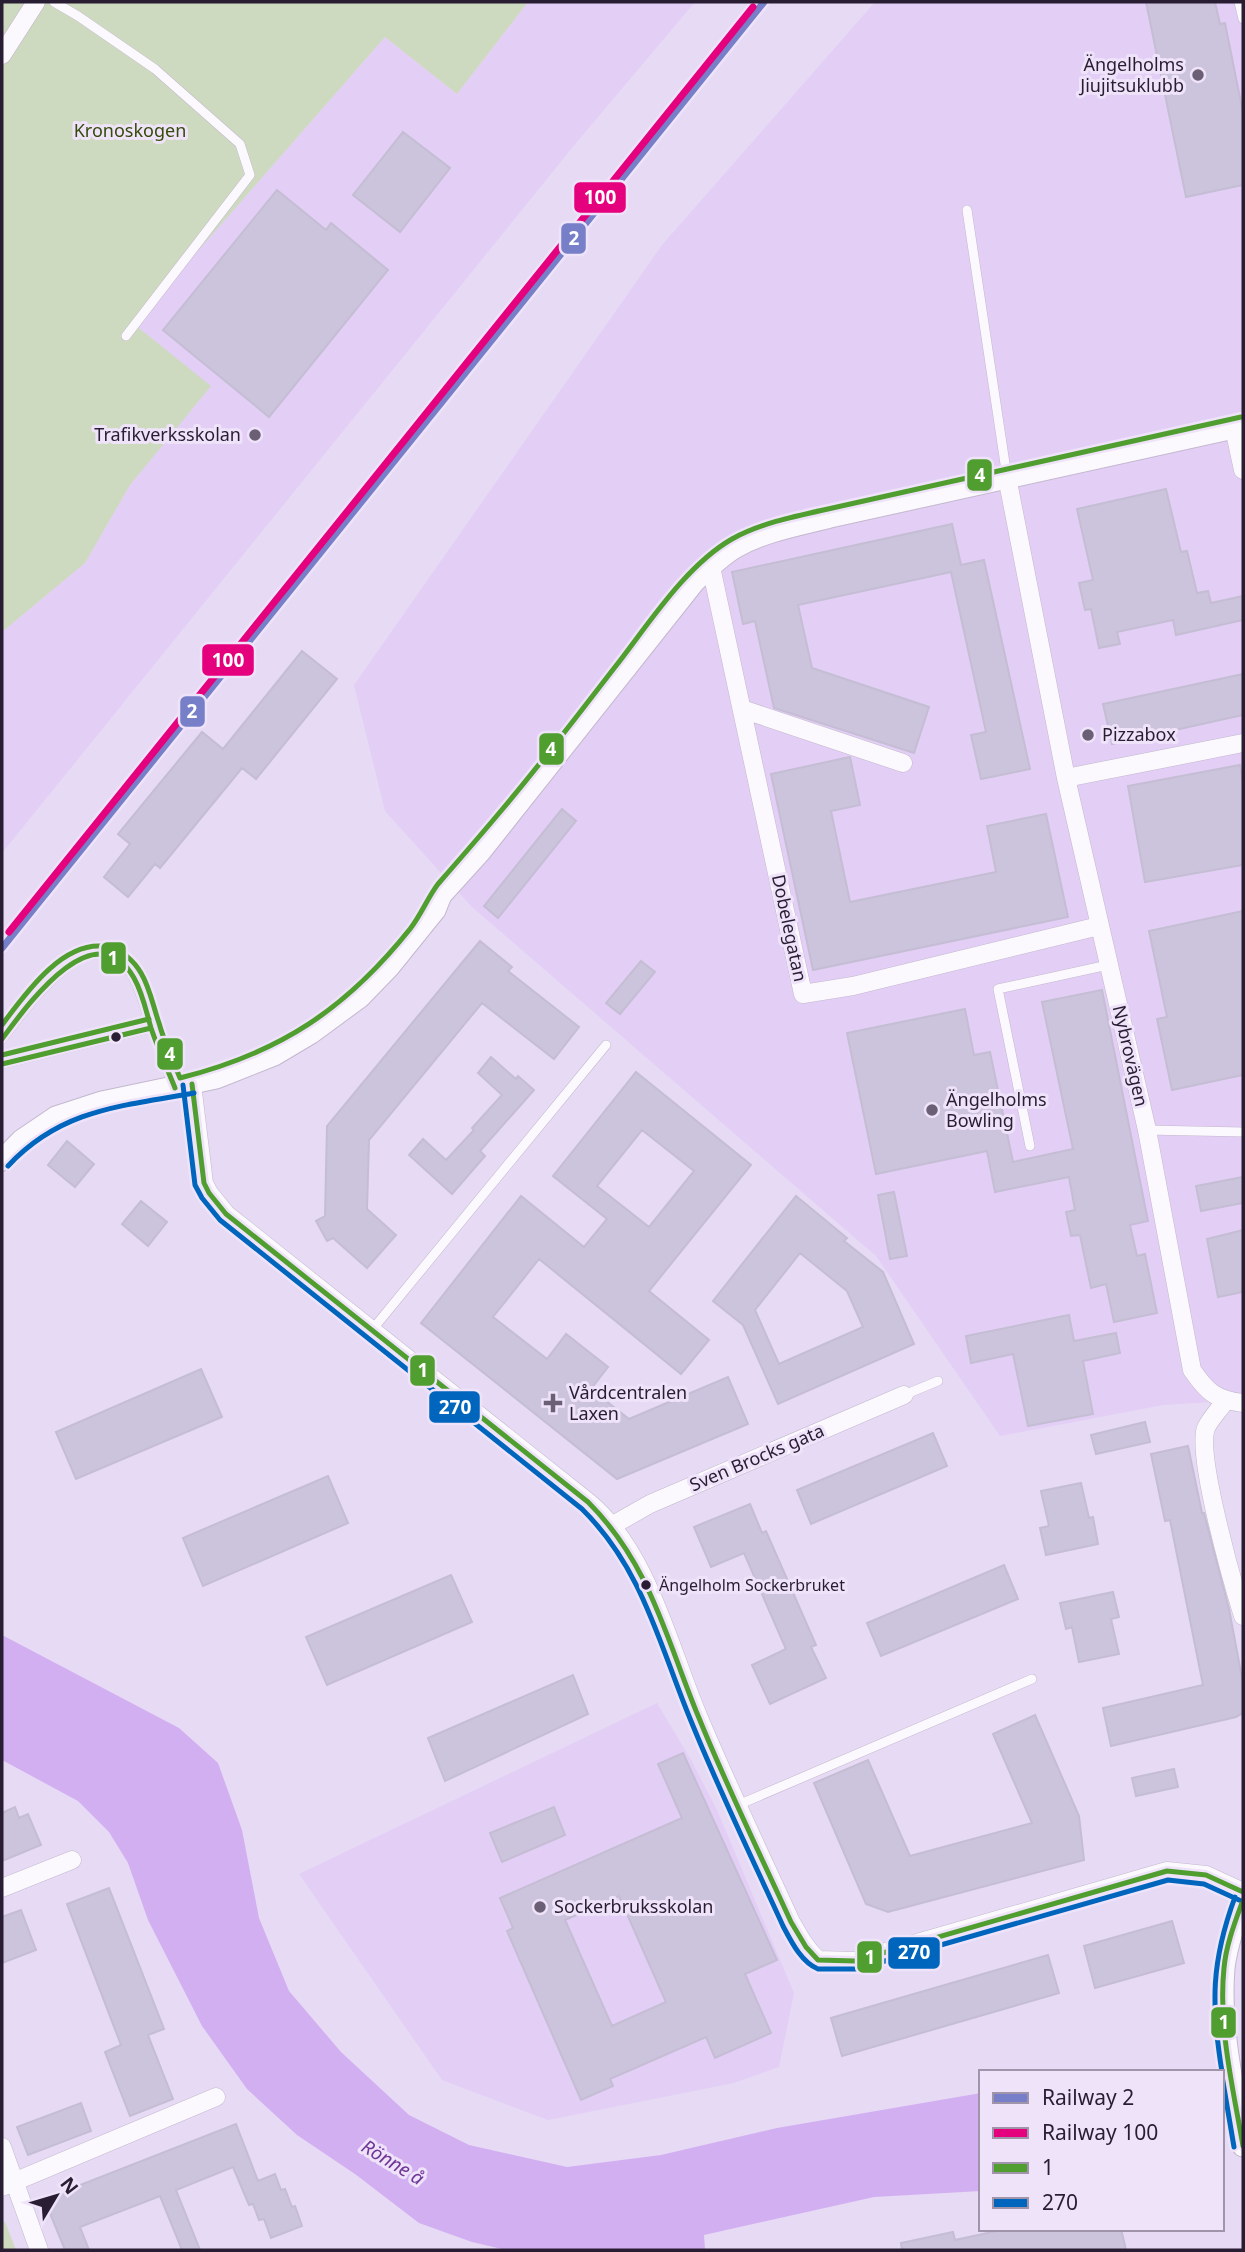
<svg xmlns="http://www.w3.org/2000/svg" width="1245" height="2252" font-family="'Noto Sans',sans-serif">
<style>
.built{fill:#e3cef6}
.green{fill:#cedabf}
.water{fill:#d2aff1}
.pier{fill:#e7daf4}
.building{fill:#ccc4dc;stroke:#c4bdd4;stroke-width:2;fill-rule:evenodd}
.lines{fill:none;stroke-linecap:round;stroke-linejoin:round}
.service-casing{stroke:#c3b8ce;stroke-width:10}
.minor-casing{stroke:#c3b8ce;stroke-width:19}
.tertiary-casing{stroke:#c3b8ce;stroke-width:23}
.service{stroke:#fbf9fd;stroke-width:9}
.minor{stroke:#fbf9fd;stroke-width:18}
.tertiary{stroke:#fbf9fd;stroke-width:21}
.bus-1-casing{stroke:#efe3fa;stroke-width:10}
.bus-2-casing{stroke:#efe3fa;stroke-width:10}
.bus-3-casing{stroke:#efe3fa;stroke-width:10}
.bus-1{stroke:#509e2f;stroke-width:5}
.bus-2{stroke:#0065bd;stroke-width:5}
.bus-3{stroke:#509e2f;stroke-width:5}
.rail-1-casing{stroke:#efe3fa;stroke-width:12}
.rail-2-casing{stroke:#efe3fa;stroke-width:12}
.rail-1{stroke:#767fc8;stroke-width:7}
.rail-2{stroke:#e5007d;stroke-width:7}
.poi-dot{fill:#6b5f76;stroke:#efe3fa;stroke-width:2.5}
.bus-dot{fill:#281d32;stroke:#efe3fa;stroke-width:2.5}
.labels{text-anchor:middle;stroke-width:6;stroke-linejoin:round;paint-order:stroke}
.bus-label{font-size:16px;fill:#281d32;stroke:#efe3fa;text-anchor:start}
.poi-label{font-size:18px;fill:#281d32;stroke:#efe3fa;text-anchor:start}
.park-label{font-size:18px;fill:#344b09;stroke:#efe3fa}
.street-label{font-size:18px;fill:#281d32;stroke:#efe3fa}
.water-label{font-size:19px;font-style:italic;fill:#6f3798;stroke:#efe3fa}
.line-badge{stroke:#efe3fa;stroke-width:2.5}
.badge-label{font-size:19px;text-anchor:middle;font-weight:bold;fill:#fff}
</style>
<rect width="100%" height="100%" fill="#e7daf4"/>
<path class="built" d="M528,2H695L576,143L2,853V632L85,563L130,485L210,386L134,324L385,37L457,94Z
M875,2H1243V1400L1163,1405L1000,1436L876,1256L471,906L385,811L354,685L662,245Z
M657,1703L691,1760L717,1810L794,1993L779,2067L734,2083L548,2120L442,2080L299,1874Z"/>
<path class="green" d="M2,2H528L457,94L385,37L134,324L211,386L130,485L85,563L2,632Z
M2,2221L5,2222L16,2250H2Z"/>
<path class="water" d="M2,1635L179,1728L218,1763L242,1830L259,1918L289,1991L341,2052L409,2115L469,2145L567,2167L661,2155L777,2128L981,2093V2191L874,2197L704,2235L705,2250H506L472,2242L419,2223L355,2174L297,2135L247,2089L202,2026L148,1920L128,1863L109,1832L78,1801L2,1760Z"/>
<path class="pier" d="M1222,2075L1243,2078V2179H1227L1222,2148Z"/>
<path class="building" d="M1146,2H1215L1220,24L1225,23L1243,113V185L1186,197Z
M403,132L450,168L400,232L353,195Z
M277,190L326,230L331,223L388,270L269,417L163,330Z
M1166,489L1181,552L1187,551L1197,593L1208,591L1211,603L1243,596V620L1176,635L1173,620L1117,632L1120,644L1099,648L1091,609L1085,610L1079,583L1093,580L1077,509Z
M952,524L961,565L984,560L1030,769L981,779L971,735L986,732L951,572L798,605L812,668L929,707L914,753L774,708L755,621L743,624L732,572Z
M302,651L337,679L256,779L242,768L160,868L155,864L128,897L104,877L130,844L118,834L202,732L223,749Z
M1243,674V715L1112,744L1103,704Z
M850,757L860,805L831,811L850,902L996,872L987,826L1046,814L1068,917L813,970L771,774Z
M1240,765L1243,783V865L1145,882L1128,786Z
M562,809L576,821L498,918L484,906Z
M1243,911V1075L1172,1090L1157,1019L1167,1017L1149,931Z
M480,941L512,967L508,971L579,1027L554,1059L482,1003L369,1140L367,1209L396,1235L367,1268L333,1238L327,1241L316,1221L325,1216L327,1126Z
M641,961L655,972L620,1014L606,1003Z
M1102,990L1148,1221L1130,1225L1137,1256L1145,1254L1157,1313L1114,1322L1106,1284L1091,1288L1080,1235L1071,1236L1066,1212L1075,1210L1069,1177L995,1192L987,1151L876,1174L847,1033L965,1009L974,1055L990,1052L1013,1162L1073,1149L1042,1002Z
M491,1057L516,1079L518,1076L534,1090L480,1151L485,1156L452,1194L409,1155L423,1139L446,1160L474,1130L472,1128L502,1095L478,1073Z
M636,1072L751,1165L649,1291L709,1340L681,1374L539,1259L493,1317L547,1359L566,1334L608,1367L591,1389L629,1419L728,1377L748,1424L617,1479L421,1323L521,1196L584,1247L607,1219L553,1176ZM642,1130L694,1171L649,1227L597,1186Z
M67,1141L94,1164L75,1187L48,1165Z
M1243,1177V1203L1201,1211L1196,1186Z
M894,1192L907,1256L890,1259L878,1195Z
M796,1196L847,1238L844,1241L883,1272L914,1344L778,1404L743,1325L713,1301ZM800,1253L847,1291L863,1327L779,1364L755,1310Z
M141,1201L167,1222L148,1246L122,1224Z
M1243,1230V1292L1218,1297L1207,1239Z
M1069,1315L1074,1341L1116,1333L1120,1353L1083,1361L1093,1414L1028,1426L1013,1354L971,1363L966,1336Z
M201,1369L222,1417L76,1479L56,1432Z
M1145,1422L1150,1442L1096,1454L1091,1435Z
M933,1433L947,1466L811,1524L797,1490Z
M1188,1446L1202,1513H1204L1229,1609L1243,1683V1713L1236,1717L1111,1746L1103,1708L1203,1685L1170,1520L1165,1521L1151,1454Z
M328,1476L348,1523L203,1586L183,1538Z
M1081,1483L1089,1518L1093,1517L1098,1544L1046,1555L1040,1528L1049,1526L1041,1491Z
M750,1504L762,1533L766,1531L816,1645L811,1647L826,1678L770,1704L752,1665L786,1649L744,1553L711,1567L694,1527Z
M1004,1565L1018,1599L881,1656L867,1623Z
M451,1575L472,1622L327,1685L306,1637Z
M1113,1592L1119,1617L1111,1619L1119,1654L1079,1662L1072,1627L1066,1629L1060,1603Z
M573,1675L588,1714L445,1781L428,1738Z
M1035,1715L1079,1816L1084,1860L888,1912L866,1904L814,1783L868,1760L910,1856L1032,1823L993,1734Z
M683,1753L777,1960L745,1974L771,2033L715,2058L706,2037L610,2079L613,2086L581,2100L507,1931L513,1928L500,1898L682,1818L658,1764ZM619,1896L666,2002L612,2026L565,1920Z
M1174,1769L1178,1787L1136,1796L1132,1778Z
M15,1807L19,1818L28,1814L41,1845L2,1861V1813Z
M554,1807L565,1835L502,1862L490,1833Z
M109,1888L164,2029L148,2035L173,2099L130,2116L105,2052L121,2045L67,1904Z
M21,1910L36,1950L2,1963V1917Z
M1172,1921L1184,1963L1095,1988L1084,1946Z
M1048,1955L1059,1993L842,2056L831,2018Z
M81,2103L91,2131L28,2155L17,2127Z
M236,2124L258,2181L275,2174L281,2190L285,2189L292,2207L295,2206L302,2226L271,2238L264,2219L259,2220L253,2204L249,2205L233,2167L176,2190L200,2250H182L160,2196L80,2227L89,2250H65L47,2206L52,2196Z
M1006,2229H1121L1126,2250H902L901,2243L953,2232L955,2240Z"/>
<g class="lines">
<defs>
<path id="service" d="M54,2L78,16L155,69L240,144L250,175L126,336
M1239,2L1243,19
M967,210L1007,477
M2,1039C26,1009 92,911 132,975C142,992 146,1012 152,1031C159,1049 167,1068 174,1086
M2,1064L151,1028
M1147,1130L1243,1132
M1030,1146L998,989L1108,965
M372,1330L606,1045
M904,1395L938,1381
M738,1805L1032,1679"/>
<path id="minor" d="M2,55L36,2
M1234,428L1243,470
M1007,477L1066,778L1147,1130L1192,1370C1207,1392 1216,1400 1243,1403
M711,567L803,994L853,986L1099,926
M742,709L903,763
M1066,778L1243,743
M192,1084L204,1183L209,1193L226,1214L588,1502C648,1551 669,1648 699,1718C728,1787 760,1854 791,1922C799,1936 806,1949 818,1960L855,1961L1167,1871L1206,1875L1243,1892
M1225,1401C1220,1409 1210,1419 1206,1428C1196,1455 1233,1584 1243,1616
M613,1525L650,1504L904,1395
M2,1888L72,1860
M2,2147L39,2250
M2,2187L216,2097"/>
<path id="tertiary" d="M2,1160L22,1140L56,1117L102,1102L216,1078L274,1055L311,1033L360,997L389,967L435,910L441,895L480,852L694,582C707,570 720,556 736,547C764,531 799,525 830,517L1243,426
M1243,1900C1235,1922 1227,1944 1224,1968C1219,2027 1234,2088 1243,2146"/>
</defs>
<use href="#service" class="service-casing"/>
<use href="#minor" class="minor-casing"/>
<use href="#tertiary" class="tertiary-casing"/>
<use href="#service" class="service"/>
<use href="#minor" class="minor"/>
<use href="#tertiary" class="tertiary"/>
<defs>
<path id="bus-1" d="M2,1039C26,1007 95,909 134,978C143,994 146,1011 151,1028C158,1049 167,1068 175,1088
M2,1064L151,1028
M192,1084L204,1183L209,1193L226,1214L588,1502C651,1565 666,1639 699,1718C727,1787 760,1854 791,1922L806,1947L818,1960L855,1961L1167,1871L1206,1875L1243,1892
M1243,1900C1235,1922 1226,1945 1224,1968C1218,2027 1233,2088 1243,2146"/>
<path id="bus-2" d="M183,1085L195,1185L202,1198L220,1220L582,1509C643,1569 659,1644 691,1721C719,1790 752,1858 783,1926C791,1941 801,1962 818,1969H857L1168,1880L1204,1884L1239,1900
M8,1166C61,1109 122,1106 194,1093
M1222,2072C1211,2004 1211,1962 1235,1897
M1222,2076L1234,2147"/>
<path id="bus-3" d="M2,1025C25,994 64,938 108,947C122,950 134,961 141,973C150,988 153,1006 159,1023C164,1042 173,1060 180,1078C280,1053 346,1009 410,929C421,915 428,897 438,884C459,860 480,836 500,812C540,765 577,716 615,667C648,625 685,566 732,539C761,523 796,516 828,509L1241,417
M2,1055L149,1019"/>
</defs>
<use href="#bus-1" class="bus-1-casing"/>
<use href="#bus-2" class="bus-2-casing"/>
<use href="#bus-3" class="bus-3-casing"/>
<use href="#bus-1" class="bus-1"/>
<use href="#bus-2" class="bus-2"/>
<use href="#bus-3" class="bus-3"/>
<defs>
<path id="rail-1" d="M2,948L764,2"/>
<path id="rail-2" d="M9,932L753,7"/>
</defs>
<use href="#rail-1" class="rail-1-casing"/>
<use href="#rail-2" class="rail-2-casing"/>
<use href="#rail-1" class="rail-1"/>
<use href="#rail-2" class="rail-2"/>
</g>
<g class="poi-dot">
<circle cx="1198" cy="75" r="7"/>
<circle cx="255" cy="435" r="7"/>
<circle cx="1088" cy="735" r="7"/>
<circle cx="932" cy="1110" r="7"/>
<path d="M549.5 1392.5h7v7h7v7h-7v7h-7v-7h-7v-7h7z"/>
<circle cx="540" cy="1907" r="7"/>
</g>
<g class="bus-dot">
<circle cx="116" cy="1037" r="6"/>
<circle cx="646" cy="1585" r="6"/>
</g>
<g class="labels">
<g class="bus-label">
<text x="659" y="1591">Ängelholm Sockerbruket</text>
</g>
<g class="poi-label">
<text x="1184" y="71" text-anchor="end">Ängelholms<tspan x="1184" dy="21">Jiujitsuklubb</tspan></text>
<text x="241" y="441" text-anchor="end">Trafikverksskolan</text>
<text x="1102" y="741">Pizzabox</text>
<text x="946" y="1106">Ängelholms<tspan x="946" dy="21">Bowling</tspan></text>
<text x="569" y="1399">Vårdcentralen<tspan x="569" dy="21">Laxen</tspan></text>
<text x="554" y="1913">Sockerbruksskolan</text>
</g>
<g class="park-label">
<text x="130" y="137">Kronoskogen</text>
</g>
<g class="street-label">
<text transform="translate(789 928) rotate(78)" y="6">Dobelegatan</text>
<text transform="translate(1130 1056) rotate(77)" y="6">Nybrovägen</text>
<text transform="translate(757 1458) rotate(-23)" y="6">Sven Brocks gata</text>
</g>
<g class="water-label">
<text transform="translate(393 2162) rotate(31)" y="7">Rönne å</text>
</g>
</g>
<g class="line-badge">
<rect x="573" y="181" width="54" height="33" rx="7" fill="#e5007d"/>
<rect x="560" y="222" width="27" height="33" rx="7" fill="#767fc8"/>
<rect x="966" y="458" width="27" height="34" rx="7" fill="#509e2f"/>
<rect x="201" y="643" width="54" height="34" rx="7" fill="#e5007d"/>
<rect x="179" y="695" width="27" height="33" rx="7" fill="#767fc8"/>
<rect x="538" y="732" width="27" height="34" rx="7" fill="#509e2f"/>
<rect x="100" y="941" width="27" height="34" rx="7" fill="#509e2f"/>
<rect x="156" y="1037" width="28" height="34" rx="7" fill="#509e2f"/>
<rect x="409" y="1354" width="27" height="33" rx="7" fill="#509e2f"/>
<rect x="428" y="1390" width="53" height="34" rx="7" fill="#0065bd"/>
<rect x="887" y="1936" width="54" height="34" rx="7" fill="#0065bd"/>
<rect x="856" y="1940" width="27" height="34" rx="7" fill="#509e2f"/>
<rect x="1210" y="2006" width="27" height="33" rx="7" fill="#509e2f"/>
</g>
<g class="badge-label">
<text x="600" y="204">100</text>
<text x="574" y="245">2</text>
<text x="980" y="482">4</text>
<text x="228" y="667">100</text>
<text x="192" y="718">2</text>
<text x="551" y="756">4</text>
<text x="113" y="965">1</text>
<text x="170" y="1061">4</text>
<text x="423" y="1377">1</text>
<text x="455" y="1414">270</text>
<text x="914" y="1959">270</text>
<text x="870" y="1964">1</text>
<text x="1224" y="2029">1</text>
</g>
<rect width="1245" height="2252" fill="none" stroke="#281d32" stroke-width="7"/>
<rect x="979" y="2070" width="245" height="161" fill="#efe3fa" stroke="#9f94aa" stroke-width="2"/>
<rect x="993" y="2093" width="35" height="10" fill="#767fc8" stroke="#9f94aa" stroke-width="2"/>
<text x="1042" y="2105" font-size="21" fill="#281d32">Railway 2</text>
<rect x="993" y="2128" width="35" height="10" fill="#e5007d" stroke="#9f94aa" stroke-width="2"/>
<text x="1042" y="2140" font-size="21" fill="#281d32">Railway 100</text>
<rect x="993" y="2163" width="35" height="10" fill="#509e2f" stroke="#9f94aa" stroke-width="2"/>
<text x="1042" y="2175" font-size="21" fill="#281d32">1</text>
<rect x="993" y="2198" width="35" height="10" fill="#0065bd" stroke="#9f94aa" stroke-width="2"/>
<text x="1042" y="2210" font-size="21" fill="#281d32">270</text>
<g transform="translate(56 2196) rotate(52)" stroke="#efe3fa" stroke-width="5" paint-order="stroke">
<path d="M0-5L12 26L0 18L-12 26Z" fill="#281d32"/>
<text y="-10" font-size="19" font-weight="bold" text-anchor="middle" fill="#281d32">N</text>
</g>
</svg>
